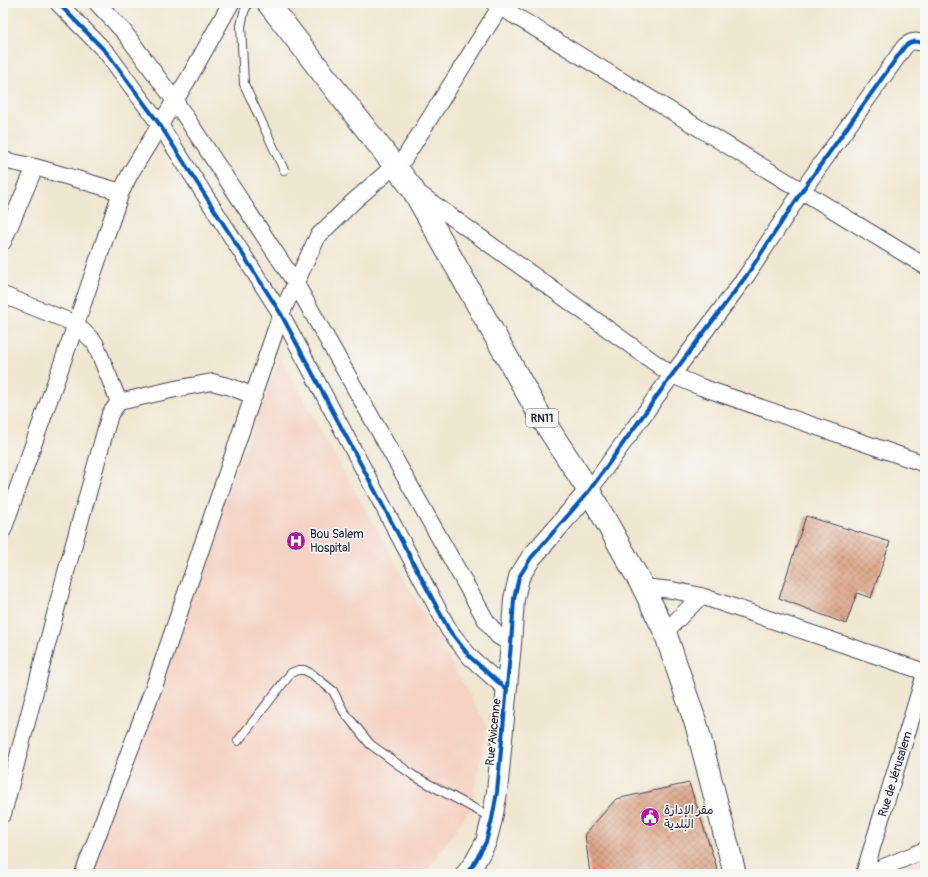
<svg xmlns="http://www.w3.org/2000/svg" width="928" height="877" font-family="Pangolin,'Playpen Sans Arabic',sans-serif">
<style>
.built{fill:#f5d2c2}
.building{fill:url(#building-cross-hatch)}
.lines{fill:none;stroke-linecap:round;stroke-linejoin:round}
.service-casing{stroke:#414052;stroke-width:10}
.minor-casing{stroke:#414052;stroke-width:18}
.tertiary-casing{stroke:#414052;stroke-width:22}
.primary-casing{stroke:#414052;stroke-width:24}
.service{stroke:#fff;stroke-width:8}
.minor{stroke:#fff;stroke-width:16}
.tertiary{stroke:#fff;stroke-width:20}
.primary{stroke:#fff;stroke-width:22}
.cycleway-casing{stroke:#f6f6f2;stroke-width:6}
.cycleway{stroke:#0057b8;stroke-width:4}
.labels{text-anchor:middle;stroke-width:3.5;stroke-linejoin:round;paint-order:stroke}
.shield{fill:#f6f6f2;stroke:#626272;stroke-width:1}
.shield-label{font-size:11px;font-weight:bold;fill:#22223b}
.poi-label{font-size:12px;fill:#22223b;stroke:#f6f6f2;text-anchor:start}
.street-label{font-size:12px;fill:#22223b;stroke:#f6f6f2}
</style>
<defs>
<pattern id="building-cross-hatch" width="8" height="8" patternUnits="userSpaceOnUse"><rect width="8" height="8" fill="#dca385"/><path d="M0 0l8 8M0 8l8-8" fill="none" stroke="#b2846e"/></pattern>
</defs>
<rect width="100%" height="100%" fill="#f6f6f2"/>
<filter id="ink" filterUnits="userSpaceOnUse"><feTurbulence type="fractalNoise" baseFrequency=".025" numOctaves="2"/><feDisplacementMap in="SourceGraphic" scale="8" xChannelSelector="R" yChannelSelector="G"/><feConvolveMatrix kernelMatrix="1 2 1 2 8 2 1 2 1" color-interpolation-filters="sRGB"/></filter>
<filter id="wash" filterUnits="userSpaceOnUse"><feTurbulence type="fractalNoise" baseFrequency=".012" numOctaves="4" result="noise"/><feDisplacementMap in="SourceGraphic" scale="16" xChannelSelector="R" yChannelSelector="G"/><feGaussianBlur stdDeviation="0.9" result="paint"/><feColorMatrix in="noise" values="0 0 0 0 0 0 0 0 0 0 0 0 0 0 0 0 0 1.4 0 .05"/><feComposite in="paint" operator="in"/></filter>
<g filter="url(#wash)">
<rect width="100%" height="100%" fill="#f0e7d1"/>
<path class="built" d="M280,357L487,726L471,808L425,874H81Z"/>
<g id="blocks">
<path class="building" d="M806,516L890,542L871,598L857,593L846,624L779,598Z
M689,783L719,874H590L585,834L616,799Z"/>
</g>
</g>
<g filter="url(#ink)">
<use href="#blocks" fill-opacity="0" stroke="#414052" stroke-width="1"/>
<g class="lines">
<defs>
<path id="service" d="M248,3L244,12L241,26L244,84L284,170
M238,741L291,673L298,670H304L312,674L333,691L344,712L370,744L414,776L492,818"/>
<path id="minor" d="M58,3L107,53L160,125L281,314L449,630L470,657L507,690
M97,3L125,33L175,101L296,284L487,622L498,636L511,644
M494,3L925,266
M3,160L35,167
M397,170L500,7
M417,192L672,375L701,387L925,464
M3,242L35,167L121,192
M3,295L76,324L95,343L119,402
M589,491L672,375L747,275L802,191L905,46C912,40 917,41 925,44
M3,530L76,324L121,192L131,172L190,76L231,3
M643,587L672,590L701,596L925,672
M665,632L701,596
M3,814L65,576L110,414L119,402L175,389L212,382L231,387L254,396
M83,874L155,684L281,314L318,236L354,201L394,166
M864,874L925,674
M867,874L925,850"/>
<path id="tertiary" d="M466,874L475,862L486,842L492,819L497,792L511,644L514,599L519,577L531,558L589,491"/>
<path id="primary" d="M268,3L412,188L539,414L589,491L643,587L665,632L697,727L735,874"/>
</defs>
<use href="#service" class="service-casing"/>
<use href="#minor" class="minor-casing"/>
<use href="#tertiary" class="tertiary-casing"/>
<use href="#primary" class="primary-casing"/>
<use href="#service" class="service"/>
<use href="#minor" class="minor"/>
<use href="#tertiary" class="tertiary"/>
<use href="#primary" class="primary"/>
<defs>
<path id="cycleway" d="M58,3L107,53L160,125L281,314L449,630L470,657L507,690
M466,874L475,862L486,842L492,819L497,792L511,644L514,599L519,577L531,558L589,491L672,375L747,275L802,191L905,46C912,40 917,41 925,44"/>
</defs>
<use href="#cycleway" class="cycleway-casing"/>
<use href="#cycleway" class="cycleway"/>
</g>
</g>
<defs>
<symbol id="hospital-disc" viewBox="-11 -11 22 22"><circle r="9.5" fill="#b5179e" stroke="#f6f6f2"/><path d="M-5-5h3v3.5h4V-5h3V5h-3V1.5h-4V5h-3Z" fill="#fff"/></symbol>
<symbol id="civic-disc" viewBox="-11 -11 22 22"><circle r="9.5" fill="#b5179e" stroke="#f6f6f2"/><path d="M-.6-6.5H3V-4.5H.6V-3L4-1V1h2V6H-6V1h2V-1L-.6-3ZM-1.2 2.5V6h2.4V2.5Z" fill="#fff"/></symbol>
</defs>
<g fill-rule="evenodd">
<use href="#hospital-disc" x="285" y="530" width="22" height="22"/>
<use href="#civic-disc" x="639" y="806" width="22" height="22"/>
</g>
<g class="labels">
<rect class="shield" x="526" y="409" width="32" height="18" rx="3"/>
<g class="shield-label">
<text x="542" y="422">RN11</text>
</g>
<g class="poi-label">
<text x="310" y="538">Bou Salem<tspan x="310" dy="14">Hospital</tspan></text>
<text x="664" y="814">مقر الإدارة<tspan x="664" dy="14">البلدية</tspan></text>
</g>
<g class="street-label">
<text transform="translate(493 732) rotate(-84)" y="4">Rue Avicenne</text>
<text transform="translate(895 774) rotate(-73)" y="4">Rue de Jérusalem</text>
</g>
</g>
<rect width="928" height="877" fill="none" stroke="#f6f6f2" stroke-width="16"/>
</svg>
